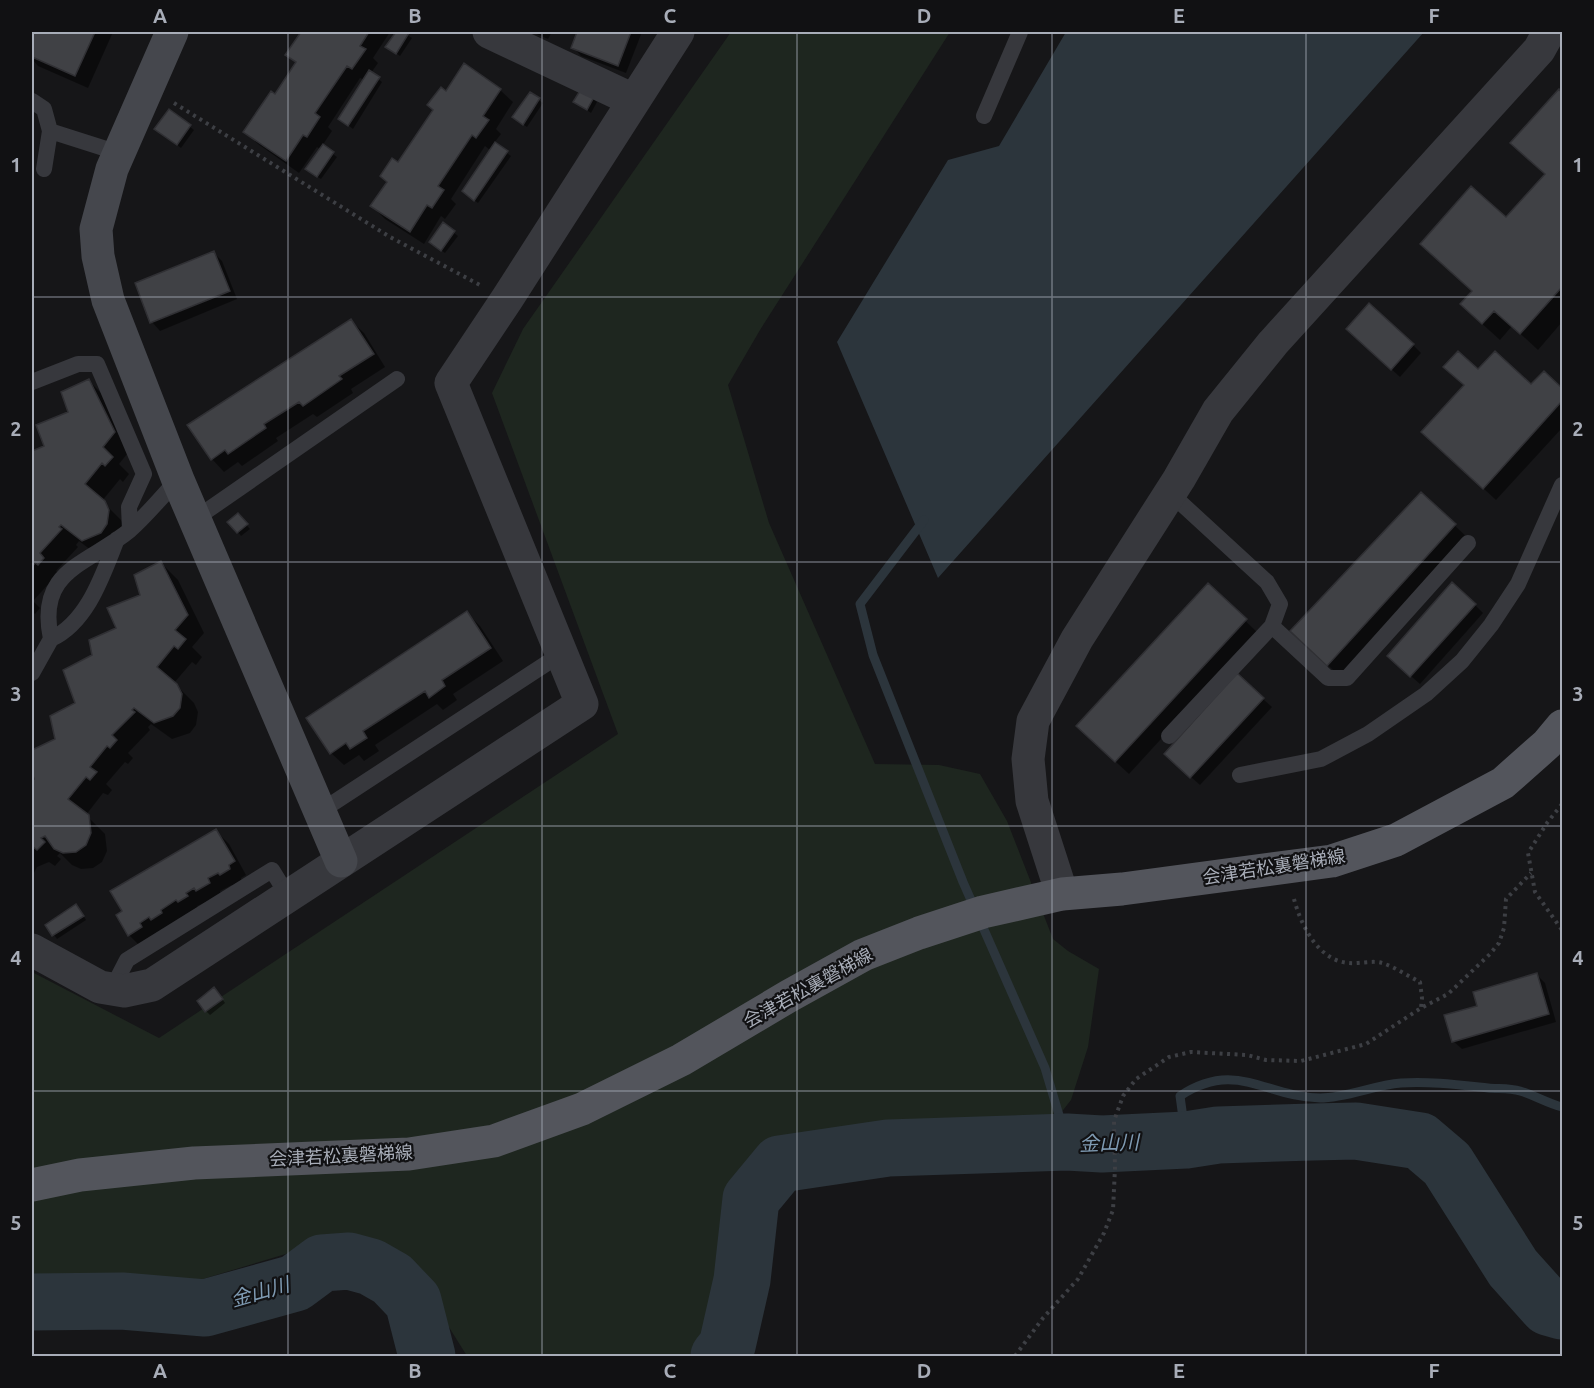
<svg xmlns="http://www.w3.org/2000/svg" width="1594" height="1388" font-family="Ubuntu,'Noto Sans JP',sans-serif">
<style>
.green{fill:#1e261f}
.water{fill:#2c353c}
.shadow{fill:#0007}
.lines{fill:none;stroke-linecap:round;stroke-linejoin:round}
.stream{stroke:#2c353c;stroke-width:9}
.river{stroke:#2c353c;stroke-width:57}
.building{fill:#404145;stroke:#303034;stroke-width:1.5}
.path{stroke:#3d3f44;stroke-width:4;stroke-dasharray:3 4.5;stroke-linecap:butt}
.lane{stroke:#37383d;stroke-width:16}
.street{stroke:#37383d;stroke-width:33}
.secondary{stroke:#45474d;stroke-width:33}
.primary{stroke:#53555c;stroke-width:33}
.grid{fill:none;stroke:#a8adb8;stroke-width:1.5;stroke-opacity:0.55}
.labels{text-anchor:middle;stroke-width:4.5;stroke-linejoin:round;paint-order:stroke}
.street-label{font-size:18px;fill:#a8adb8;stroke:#111113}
.water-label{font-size:20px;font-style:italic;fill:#7f9bb3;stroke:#111113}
.neatline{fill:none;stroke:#a8adb8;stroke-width:2}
.grid-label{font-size:20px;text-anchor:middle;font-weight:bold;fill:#a8adb8}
</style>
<rect width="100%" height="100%" fill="#161618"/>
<path class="green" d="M731,32H950L760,330L728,385L769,523L875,764L939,765L980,774L1007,821L1053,939L1068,951L1099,969L1088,1047L1071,1100L1049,1128L993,1139H839L815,1148L758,1180L726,1226L724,1304L714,1330L700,1356H467L442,1316L383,1260L299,1250L183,1285L108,1299L32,1322V972L159,1038L618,734L492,393L523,329Z"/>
<path class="water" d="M1066,32H1424L938,578L837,342L948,160L999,146Z"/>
<path class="shadow" d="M35,32H113L88,88L38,66L32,59V39Z
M303,32H390L373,58L378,63L371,73L382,82L353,129L340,119L365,80L360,78L328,127L332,131L322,146L337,157L321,179L311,173L321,150L317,147L299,173L258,144L245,131L276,96L297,64L287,54Z
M398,32H403L412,38L400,56L387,47Z
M532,32H552L548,39Z
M579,32H642L626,73L581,56L573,47Z
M500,90L513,102L496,129L501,134L494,143L511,156L478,203L467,195L491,151L485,146L451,199L456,204L445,219L441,216L424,244L385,219L372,206L446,93Z
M1559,91L1562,95V322L1538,350L1512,326L1500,340L1479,321L1473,292L1506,220L1546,175L1529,160Z
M530,94L543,103L527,127L518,121Z
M593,98L597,102L591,113L575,102Z
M170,111L194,130L181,148L160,132Z
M444,225L458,236L445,253L435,246Z
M214,253L222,261L237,299L160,331L152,322Z
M351,321L364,333L385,367L351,389L353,393L317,417L313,414L276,438L278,441L242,466L238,462L224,472L212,459L189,425Z
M1356,337L1413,345L1421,353L1400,377Z
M1479,371L1531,387L1544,373L1562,390V428L1496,500L1436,445Z
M88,380L105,397L131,449L119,464L129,474L123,482L120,479L102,501L121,520L125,528L100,557L79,541L76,545L78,547L56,571L60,575L53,579L33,601L40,608L35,614L32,611V452L45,446L70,413Z
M1421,494L1468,538L1341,677L1304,644Z
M241,519L250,529L241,536L238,532Z
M161,563L178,580L204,633L192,647L202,657L196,665L192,662L174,683L194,703L198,712L196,725L190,733L172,739L151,724L148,727L150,730L128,753L133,758L128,764L125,762L106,784L112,790L108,795L103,793L86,815L105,834L107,851L102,862L93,868L81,869L72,865L60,853L57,856L61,859L55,866L49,862L37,867L34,873L32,874V782L36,780L32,767V751L57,739L76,704L94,656L118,629L142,596Z
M1208,585L1258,633L1129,774L1091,739Z
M1475,605L1483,613L1420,684L1397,664Z
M467,613L480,626L503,661L453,694L457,700L443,710L437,704L375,745L379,751L364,761L359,755L344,765L331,753Z
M1263,699L1272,707L1200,785L1174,762Z
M216,831L229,844L246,875L241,878L242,882L234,887L232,885L220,891L221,896L197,906L199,910L142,948L129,935Z
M80,910L86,920L57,939L54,935Z
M1537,975L1545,983L1556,1022L1462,1049L1453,1041L1479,1007Z
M218,993L225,1003L210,1015L206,1011Z"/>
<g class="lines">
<path class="stream" d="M924,520L860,604L873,655L963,882L1045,1068L1067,1142
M1186,1140L1180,1096C1236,1059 1265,1097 1320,1098C1347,1098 1374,1085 1401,1083C1429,1081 1460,1085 1488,1088C1498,1089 1510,1088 1520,1091C1534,1095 1547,1103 1562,1107"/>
<path class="river" d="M32,1302L122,1301L205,1308L295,1283L322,1263L349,1261L371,1267L392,1279L413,1301L427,1356
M719,1356L727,1346L742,1280L751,1199L780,1164L888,1148L1067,1142L1102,1144L1186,1140L1218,1135L1312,1132L1356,1131L1420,1141L1447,1164L1513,1268L1548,1307L1562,1311"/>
</g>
<path class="building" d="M33,32H95L75,76L32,57V36Z
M301,32H369L360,46L366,49L352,69L347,66L315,113L320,117L307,137L303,135L286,161L243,132L271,91L275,94L296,62L285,55Z
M396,32L409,33L396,54L385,47Z
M577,32H631L618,66L571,48Z
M464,63L501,89L483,116L489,120L476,138L472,135L438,186L444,190L432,208L427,205L410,232L370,206L387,182L380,176L392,158L398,162L433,110L427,105L441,87L446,91Z
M369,70L380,77L348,126L338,119Z
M581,89L594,97L587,110L573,102Z
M1559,89L1562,93V287L1520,334L1494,311L1482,324L1460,304L1472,291L1420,244L1471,186L1506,217L1545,174L1510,143Z
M530,92L540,98L523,125L512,117Z
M169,109L191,125L177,145L154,129Z
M495,142L508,151L474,201L462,191Z
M323,144L334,152L317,177L305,169Z
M443,222L455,231L441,251L429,242Z
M214,251L230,291L150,323L135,283Z
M1369,303L1414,344L1391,370L1346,329Z
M351,319L374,354L339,376L342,379L303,406L299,402L264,424L266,428L228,454L225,450L211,460L187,425Z
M1458,351L1478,369L1495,351L1531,384L1544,371L1562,388V401L1483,489L1421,432L1464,385L1443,367Z
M89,379L115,432L103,447L113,457L105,466L102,463L85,484L105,501L109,510L107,524L101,533L82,541L61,525L59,527L62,529L40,553L44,558L38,565L35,563L32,567V451L44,446L36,425L68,412L61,392Z
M1421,492L1456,524L1327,666L1290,631Z
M238,513L248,524L237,533L227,522Z
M161,561L188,615L175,630L186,639L178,649L174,646L157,667L177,684L182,694L180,708L173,716L154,723L134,708L132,710L135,712L112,735L117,740L110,748L107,746L90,767L97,772L90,780L86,777L68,799L89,815L91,833L86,845L76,852L63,853L54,849L45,836L41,838L45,842L37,850L32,846V780L34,779L32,772V750L55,739L50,716L75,703L63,670L92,655L89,640L116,628L107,608L140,595L134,575Z
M1452,582L1476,604L1410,677L1387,656Z
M1208,583L1247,619L1115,762L1076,726Z
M467,611L491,648L442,680L445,686L429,698L425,691L363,731L367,738L350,749L346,743L330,754L306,718Z
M1237,673L1264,698L1190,778L1164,754Z
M216,829L235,861L229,865L230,869L220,875L218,873L208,878L210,883L196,891L194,888L186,893L188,896L178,902L176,900L161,910L162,913L151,920L149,917L140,923L142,927L128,936L116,915L122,911L110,891Z
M76,904L84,916L52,936L45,925Z
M1537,973L1549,1014L1452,1042L1444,1015L1477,1006L1473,992Z
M214,987L223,999L205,1012L197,1001Z"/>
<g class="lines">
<path class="path" d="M174,103L390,237L480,285
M1562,804L1547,823L1528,853L1535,892L1562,930
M1294,899C1301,925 1318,961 1349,963C1359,964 1373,960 1382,963C1395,967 1408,976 1420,982L1422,998L1421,1008
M1015,1356L1043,1318L1078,1279L1104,1233L1113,1210L1115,1168L1114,1121L1123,1096L1136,1079L1169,1057L1191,1052L1247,1055L1266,1060L1301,1061L1366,1044L1421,1008L1448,994L1490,954L1499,943L1504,928L1506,899L1531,873"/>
<path class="lane" d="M32,101L44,109L50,131L44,169
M984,116L1020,32
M50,131L119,153
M32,382L78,364H97L144,474L129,507L130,530
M195,519L397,379
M1272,626L1328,678H1347L1468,543
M51,639C88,622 103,574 117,539
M32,673L51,639C36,569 88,565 130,530C147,515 162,496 178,480
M1169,736L1272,626L1280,604L1267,582L1170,493
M1240,775L1321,759L1368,734L1426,694L1462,661L1491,625L1518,584L1562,485
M321,811L561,654
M112,989L127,960L272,870L288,896"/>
<path class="street" d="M489,32L633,100
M1062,894L1032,801L1028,759L1033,721L1077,639L1179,479L1218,411L1273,343L1539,50L1549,32
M32,950L100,987L124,991L152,985L582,704L451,383L507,299L678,32"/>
<path class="secondary" d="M172,32L112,169L96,229L98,256L108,300L178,480L341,861"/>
<path class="primary" d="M32,1185L80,1175L194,1163L409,1154L494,1141L582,1109L681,1060L789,996L863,955L919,933L983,912L1062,894L1122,889L1332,861L1396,840L1503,783L1547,744L1562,726"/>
</g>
<path class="grid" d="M288,32V1356M542,32V1356M797,32V1356M1052,32V1356M1306,32V1356M32,297H1562M32,562H1562M32,826H1562M32,1091H1562"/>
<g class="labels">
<g class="street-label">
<text transform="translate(1274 867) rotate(-9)" y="6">会津若松裏磐梯線</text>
<text transform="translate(808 988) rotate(-29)" y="6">会津若松裏磐梯線</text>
<text transform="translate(341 1156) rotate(-3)" y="6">会津若松裏磐梯線</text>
</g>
<g class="water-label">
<text transform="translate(1109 1143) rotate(-2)" y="7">金山川</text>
<text transform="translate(260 1292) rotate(-16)" y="7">金山川</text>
</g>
</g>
<rect width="1594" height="1388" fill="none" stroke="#111113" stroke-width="66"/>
<rect x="33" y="33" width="1528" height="1322" class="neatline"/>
<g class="grid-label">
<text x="160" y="23">A</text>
<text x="415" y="23">B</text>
<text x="670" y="23">C</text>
<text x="924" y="23">D</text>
<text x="1179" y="23">E</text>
<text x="1434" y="23">F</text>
<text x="16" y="172">1</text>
<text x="1578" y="172">1</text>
<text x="16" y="436">2</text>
<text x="1578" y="436">2</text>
<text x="16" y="701">3</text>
<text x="1578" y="701">3</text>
<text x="16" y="965">4</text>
<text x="1578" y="965">4</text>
<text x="16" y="1230">5</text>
<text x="1578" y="1230">5</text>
<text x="160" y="1378">A</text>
<text x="415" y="1378">B</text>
<text x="670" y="1378">C</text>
<text x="924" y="1378">D</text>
<text x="1179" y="1378">E</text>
<text x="1434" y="1378">F</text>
</g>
</svg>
